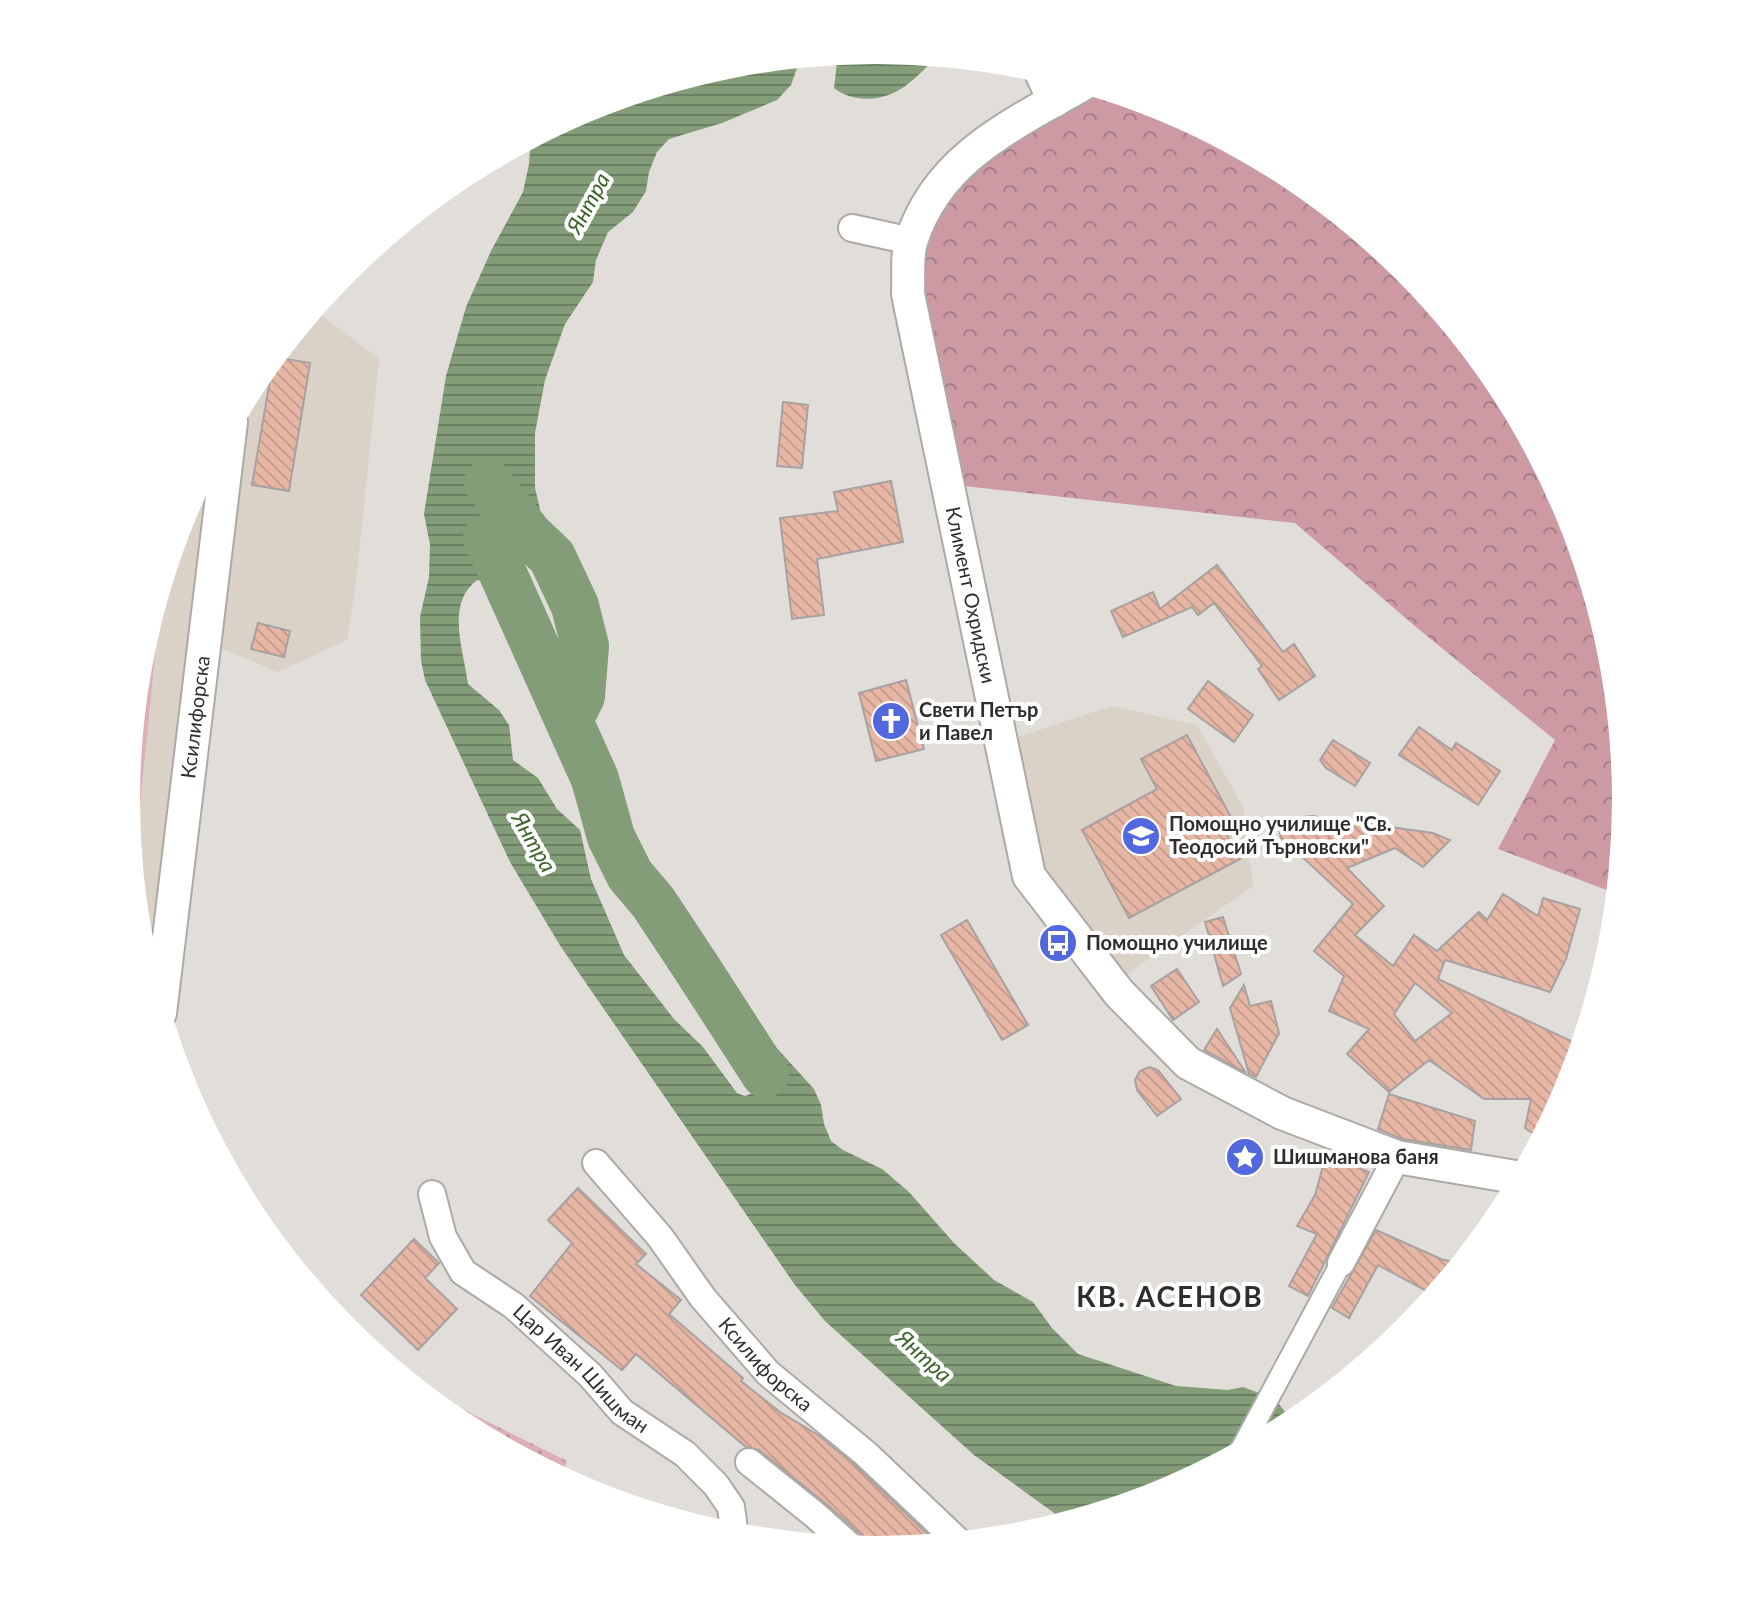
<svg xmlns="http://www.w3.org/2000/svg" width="1752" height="1601" font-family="Lato,sans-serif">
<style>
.built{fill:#dad1c7}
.grass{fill:url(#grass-dots)}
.forest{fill:url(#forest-crowns)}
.pitch{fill:#ddb0b8}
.water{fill:url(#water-rules)}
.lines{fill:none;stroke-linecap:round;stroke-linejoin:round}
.river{stroke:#829d77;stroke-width:48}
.building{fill:url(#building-back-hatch);stroke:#a7a2a0;stroke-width:2;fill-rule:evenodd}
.pedestrian-casing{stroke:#adaaa6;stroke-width:24}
.minor-casing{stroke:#adaaa6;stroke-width:30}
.tertiary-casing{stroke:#adaaa6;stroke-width:36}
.pedestrian{stroke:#fff;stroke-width:20}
.minor{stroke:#fff;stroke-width:26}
.tertiary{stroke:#fff;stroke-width:32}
.labels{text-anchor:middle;stroke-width:8;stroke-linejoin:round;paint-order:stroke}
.street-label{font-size:20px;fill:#2f2e2d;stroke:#fff}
.poi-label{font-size:20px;font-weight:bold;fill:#2f2e2d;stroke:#fff;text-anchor:start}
.water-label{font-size:22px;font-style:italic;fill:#3e632c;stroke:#fff}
.district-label{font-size:28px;font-weight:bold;letter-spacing:2px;fill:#2f2e2d;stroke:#fff}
</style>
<defs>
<pattern id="grass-dots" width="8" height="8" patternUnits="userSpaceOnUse" patternTransform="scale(2)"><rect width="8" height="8" fill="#ddb0b8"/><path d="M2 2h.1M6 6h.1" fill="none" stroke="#b49096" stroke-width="1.8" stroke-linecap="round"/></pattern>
<pattern id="forest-crowns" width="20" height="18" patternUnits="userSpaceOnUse" patternTransform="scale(2)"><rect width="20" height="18" fill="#cd9aa3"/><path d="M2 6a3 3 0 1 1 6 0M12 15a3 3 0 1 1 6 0" fill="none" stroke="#a77e85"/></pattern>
<pattern id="water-rules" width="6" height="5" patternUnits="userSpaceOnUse" patternTransform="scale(2)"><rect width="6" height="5" fill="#829d77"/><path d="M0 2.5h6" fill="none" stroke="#6b8062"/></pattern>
<pattern id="building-back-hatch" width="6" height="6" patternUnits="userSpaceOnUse" patternTransform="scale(2)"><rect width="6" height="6" fill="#e7b6a5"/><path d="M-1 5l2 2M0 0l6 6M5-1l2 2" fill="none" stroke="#c69d8e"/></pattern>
</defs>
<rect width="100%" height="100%" fill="#e1ddd9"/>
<path class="built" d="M313,309L379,359L356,582L347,640L278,672L216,646L160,1013L140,946L126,800L140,654L183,513L252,383Z
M1112,706L1197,725L1243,807L1253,886L1123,977L1041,866L1015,738Z"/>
<path class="grass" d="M412,1384L567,1461L561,1479L459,1424Z"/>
<path class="forest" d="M1085,83L1164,107L1293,177L1407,270L1500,384L1570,514L1612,655L1626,801L1617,894L1498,849L1555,740L1416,627L1295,523L947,484L908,294L936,187Z"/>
<path class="pitch" d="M163,577L140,805L126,803L140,654Z"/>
<path class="water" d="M876,50L938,56C926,67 913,82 899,90C879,102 851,102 834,88L838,54Z
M801,57L791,85L777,100L722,123L669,139L657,152L649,172L646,191L633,212L608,232L596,260L593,282L565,324L545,380L535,433V488L540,509L534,527L522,544L514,566L518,589L516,599L509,598L493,582L477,580C445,604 464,651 468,684L499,710L509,725L513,760L538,778L557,809L580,830L591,879L624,955L674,1019L703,1047L737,1093L745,1096L753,1093L757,1083C746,1059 732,1049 722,1024L737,1016L750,1033L762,1043L774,1045L814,1089L821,1105L824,1124L831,1141L843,1150L882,1169L909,1192L954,1243L994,1280L1033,1302L1052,1328L1078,1354L1176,1386L1228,1390L1243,1387L1275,1399L1286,1413L1301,1418L1163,1494L1068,1523L974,1455L825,1321L795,1285L561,947L510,862L425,680L421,660L420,617L429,577L430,545L424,514L446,376L466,307L491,251L523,192L529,164L531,138L565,120L585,119L602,103L730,64Z"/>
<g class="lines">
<path class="river" d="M488,483L529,535L552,557L575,606L585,646L581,696L569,720
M487,538L595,779L611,837L630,875L653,902L696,967L765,1074"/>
</g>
<path class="building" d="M274,357L310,363L289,491L252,485Z
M783,402L808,405L802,468L777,466Z
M891,481L903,542L817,559L824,615L792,619L780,518L838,511L834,492Z
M1217,565L1283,652L1294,644L1315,676L1279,700L1258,669L1262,666L1214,603L1198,615L1192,607L1123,637L1111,611L1153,592L1160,609Z
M258,623L290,631L284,657L251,649Z
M906,680L924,749L876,761L859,693Z
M1208,681L1253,715L1234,742L1188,709Z
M1419,727L1452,750L1456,743L1500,771L1478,805L1399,755Z
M1187,735L1235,825L1225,831L1240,859L1129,918L1082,830L1157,789L1141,759Z
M1333,740L1370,763L1355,786L1326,768L1320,760Z
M1312,816L1433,833L1450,840L1423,867L1395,848L1347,868L1384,906L1355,935L1393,966L1414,935L1437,951L1479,912L1487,920L1503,894L1538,916L1543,898L1580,909L1566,959L1550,992L1445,960L1438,979L1582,1046L1569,1088L1542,1139L1525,1128L1531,1099H1484L1429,1060L1389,1092L1347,1054L1369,1029L1329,1011L1344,976L1314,951L1353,904L1298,853L1285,856L1277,820ZM1415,983L1452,1013L1415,1041L1394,1014Z
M1223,917L1241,974L1223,986L1205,922Z
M967,920L1028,1025L1002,1040L941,935Z
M1177,969L1199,1002L1173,1020L1151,986Z
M1244,985L1250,1006L1271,1001L1279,1033L1256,1077L1249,1074L1230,1008Z
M1217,1029L1246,1073L1204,1050Z
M1149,1067L1158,1070L1181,1099L1157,1116L1137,1090L1135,1080L1140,1071Z
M1389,1094L1475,1121L1471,1150L1402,1139L1378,1129Z
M1326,1155L1369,1172L1308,1296L1289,1286L1317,1234L1297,1226L1315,1195Z
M578,1188L646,1254L636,1264L681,1300L669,1314L743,1378L741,1381L780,1412L818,1435L854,1464L939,1545L869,1550L864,1537L825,1503L759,1450L746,1447L636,1354L622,1370L530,1296L572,1243L548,1220Z
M1376,1230L1441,1259L1462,1264L1436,1296L1378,1265L1349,1318L1332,1308Z
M414,1239L439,1263L425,1278L457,1309L418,1350L361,1295Z"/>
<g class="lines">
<defs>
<path id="pedestrian" d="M1239,1453L1341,1263"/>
<g id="minor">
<path d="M852,228L911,241"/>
<path id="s1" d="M596,1163L660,1237L703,1298L768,1373L866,1454L960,1543"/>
<path id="s2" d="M432,1194L443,1237L463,1272L514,1306L590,1375L622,1412L685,1454L716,1485L731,1507L735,1537"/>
<path d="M1341,1263L1397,1157"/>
<path d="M749,1462L815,1515L853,1549"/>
</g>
<g id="tertiary">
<path d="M1040,70L1054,101"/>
<path id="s3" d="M1085,83C1015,124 939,156 912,239C906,255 909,277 908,294L1029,876L1119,993L1188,1063L1282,1113L1397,1157L1521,1178"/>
<path id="s4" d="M160,1013L231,422"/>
</g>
</defs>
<use href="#pedestrian" class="pedestrian-casing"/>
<use href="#minor" class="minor-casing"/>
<use href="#tertiary" class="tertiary-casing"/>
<use href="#pedestrian" class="pedestrian"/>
<use href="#minor" class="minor"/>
<use href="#tertiary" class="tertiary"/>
</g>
<defs>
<symbol id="church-disc" viewBox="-11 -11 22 22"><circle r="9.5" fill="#5168de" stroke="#fff"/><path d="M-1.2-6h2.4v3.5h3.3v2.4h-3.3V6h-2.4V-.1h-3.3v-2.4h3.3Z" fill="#fff"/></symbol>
<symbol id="school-disc" viewBox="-11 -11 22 22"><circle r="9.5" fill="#5168de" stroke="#fff"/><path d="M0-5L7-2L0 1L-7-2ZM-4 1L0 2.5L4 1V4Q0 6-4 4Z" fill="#fff"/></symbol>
<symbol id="bus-disc" viewBox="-11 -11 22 22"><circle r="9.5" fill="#5168de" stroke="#fff"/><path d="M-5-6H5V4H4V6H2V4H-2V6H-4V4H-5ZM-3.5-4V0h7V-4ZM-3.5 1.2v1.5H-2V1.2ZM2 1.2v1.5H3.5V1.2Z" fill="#fff"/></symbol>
<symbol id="sight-disc" viewBox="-11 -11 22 22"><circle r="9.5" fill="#5168de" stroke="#fff"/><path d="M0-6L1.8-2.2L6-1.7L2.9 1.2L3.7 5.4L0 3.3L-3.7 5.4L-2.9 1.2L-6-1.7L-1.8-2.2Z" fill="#fff"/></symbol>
</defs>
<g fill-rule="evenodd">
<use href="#church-disc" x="869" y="699" width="44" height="44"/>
<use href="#school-disc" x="1119" y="814" width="44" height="44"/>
<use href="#bus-disc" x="1036" y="921" width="44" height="44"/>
<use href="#sight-disc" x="1223" y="1135" width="44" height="44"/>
</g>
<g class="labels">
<g class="street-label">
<text dy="7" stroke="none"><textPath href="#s3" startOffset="602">Климент Охридски</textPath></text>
<text dy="7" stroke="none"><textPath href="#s4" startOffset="298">Ксилифорска</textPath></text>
<text dy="7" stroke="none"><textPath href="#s1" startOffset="264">Ксилифорска</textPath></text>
<text dy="7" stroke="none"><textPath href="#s2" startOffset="238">Цар Иван Шишман</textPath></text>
</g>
<g class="poi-label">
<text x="919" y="717">Свети Петър<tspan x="919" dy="23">и Павел</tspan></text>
<text x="1169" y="831">Помощно училище "Св.<tspan x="1169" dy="23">Теодосий Търновски"</tspan></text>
<text x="1086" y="950">Помощно училище</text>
<text x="1273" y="1164">Шишманова баня</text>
</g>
<g class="water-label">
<text transform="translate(588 203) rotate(-61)" y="8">Янтра</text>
<text transform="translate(534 842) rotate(60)" y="8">Янтра</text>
<text transform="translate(924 1356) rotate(42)" y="8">Янтра</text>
</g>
<g class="district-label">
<text x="1170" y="1307">КВ. АСЕНОВ</text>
</g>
</g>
<path d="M0 0H1752V1601H0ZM140 800a736 736 0 1 1 1472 0a736 736 0 1 1-1472 0Z" fill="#fff" fill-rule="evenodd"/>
</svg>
